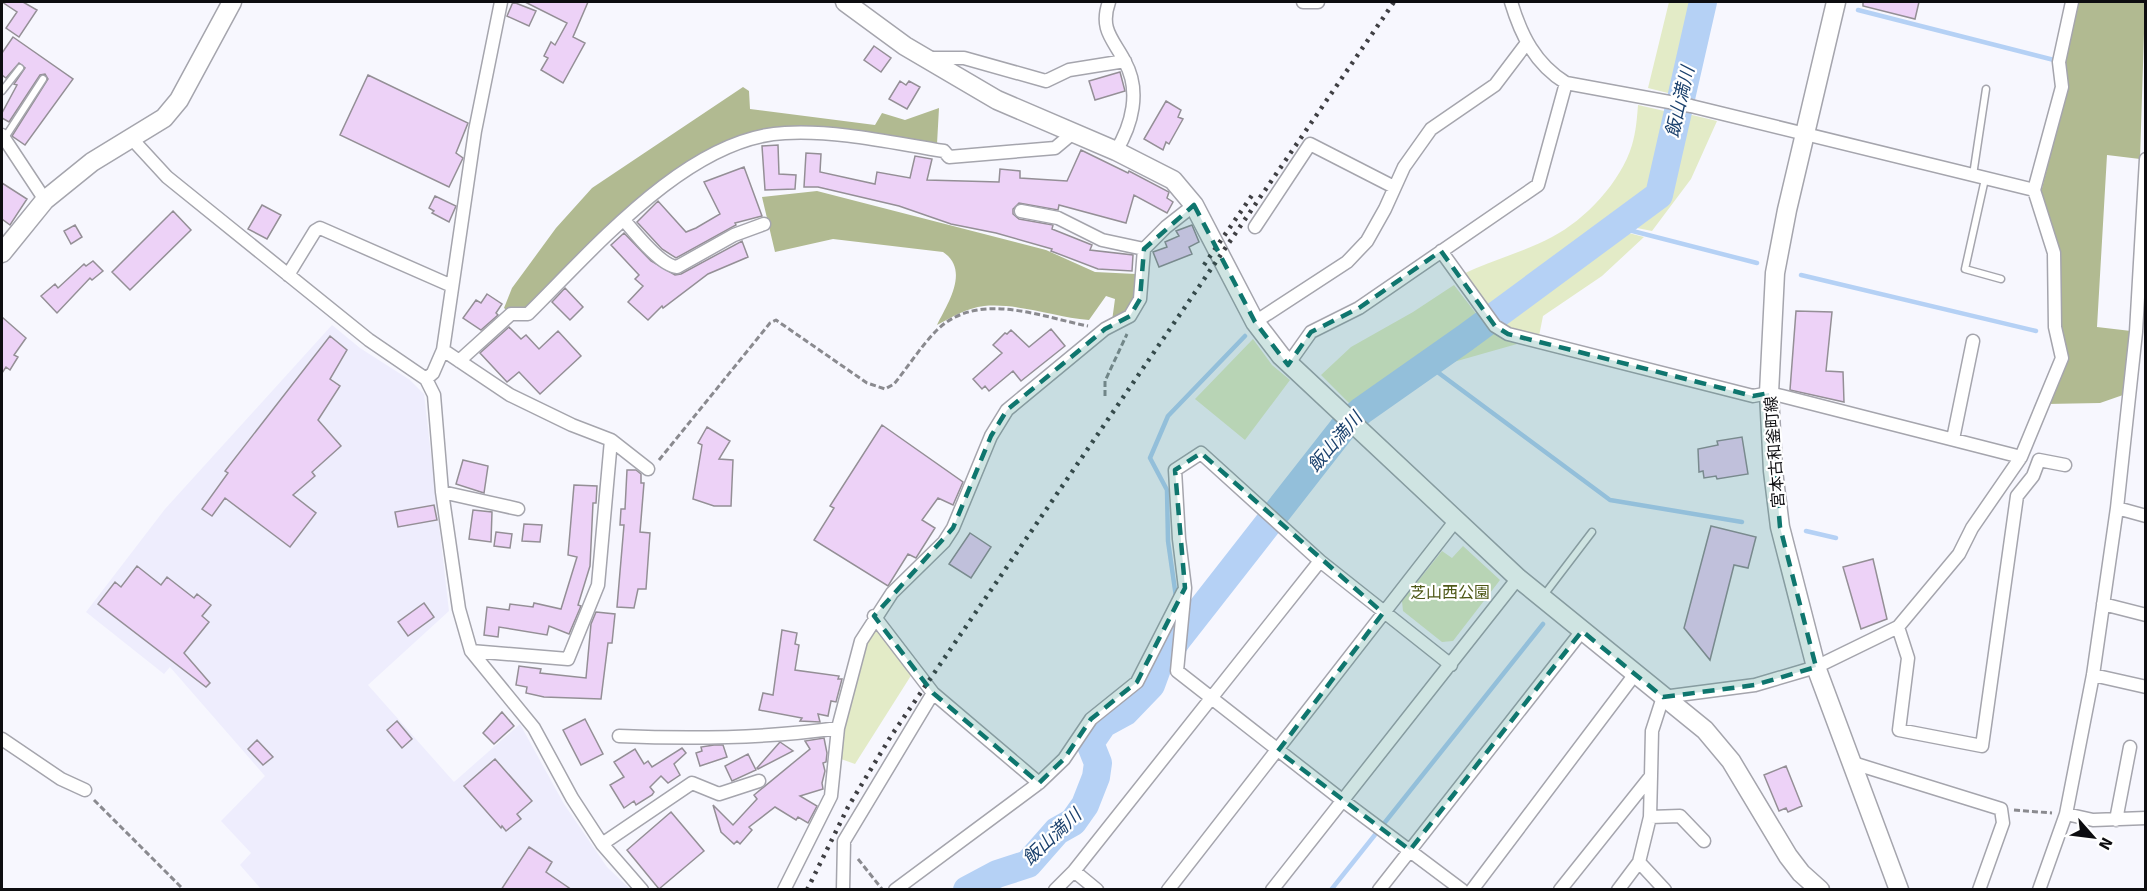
<svg xmlns="http://www.w3.org/2000/svg" width="2147" height="891" font-family="Signika,'Noto Sans JP',sans-serif">
<style>
.built{fill:#eeedfd}
.green{fill:#e3ebc7}
.forest{fill:#b1ba91}
.lines{fill:none;stroke-linecap:round;stroke-linejoin:round}
.stream{stroke:#b5d1f5;stroke-width:4.5}
.river{stroke:#b5d1f5;stroke-width:28}
.building{fill:#edd2f7;stroke:#948f96;stroke-width:1.5}
.lane-casing{stroke:#a5a5ad;stroke-width:9}
.street-casing{stroke:#a5a5ad;stroke-width:15}
.secondary-casing{stroke:#a5a5ad;stroke-width:21}
.path{stroke:#8a8a8f;stroke-width:3;stroke-dasharray:6 3;stroke-linecap:butt}
.lane{stroke:#fff;stroke-width:6}
.street{stroke:#fff;stroke-width:12}
.secondary{stroke:#fff;stroke-width:18}
.rail{stroke:#3f3f43;stroke-width:4.5;stroke-dasharray:3 6;stroke-linecap:butt}
.marked{fill:#0f766e;fill-opacity:0.2;stroke:#0f766e;stroke-width:4.5;stroke-dasharray:12 8;stroke-linejoin:round}
.labels{text-anchor:middle;stroke-width:4.5;stroke-linejoin:round;paint-order:stroke}
.street-label{font-size:16px;fill:#0d0d10;stroke:#fff}
.park-label{font-size:16px;fill:#4e5817;stroke:#fff}
.water-label{font-size:18px;font-style:italic;fill:#1b416d;stroke:#fff}
</style>
<rect width="100%" height="100%" fill="#f7f7fe"/>
<path class="built" d="M332,325L360,348L410,380L424,394L449,611L368,685L454,782L520,724L564,804L607,867L630,889H261L240,865L251,853L221,821L265,776L170,667L164,674L86,612L165,509Z"/>
<path class="green" d="M1669,2H1694L1672,94L1648,88Z
M1638,105L1669,112L1651,190L1490,309L1463,274C1492,260 1524,252 1552,237C1585,220 1621,182 1632,145C1636,132 1637,118 1638,105Z
M1688,114L1717,121L1691,179L1652,231L1632,227L1665,200Z
M1625,232L1644,237L1602,276L1543,316L1539,336L1512,331L1500,324Z
M1454,285L1478,316L1351,405L1321,375L1351,347L1413,312Z
M1490,332L1517,344L1443,365Z
M1253,339L1272,365L1290,380L1245,440L1195,399Z
M1463,546L1500,580L1453,641L1442,642L1403,611L1402,601L1442,551L1452,558Z
M872,629H879L912,674L855,764L841,759C845,719 853,664 872,629Z"/>
<path class="forest" d="M2077,2H2145L2140,159L2107,155L2097,327L2131,331L2123,395L2100,403L2046,404L2067,359L2059,325L2041,192L2067,91L2064,63Z
M743,87L749,91L750,109L875,125L882,113L905,120L939,108L937,144L755,134C662,158 593,244 525,308L510,313L504,308L512,288L526,269L556,228L592,188Z
M817,191L1046,250L1095,272L1136,274C1135,299 1134,308 1112,321L1115,299L1106,296L1089,320C1054,317 1019,303 984,306C967,308 952,317 937,325C948,303 970,270 943,252L833,239L775,252L762,197Z"/>
<g class="lines">
<path class="stream" d="M1858,10L2054,60
M1617,227L1757,263
M1801,275L2036,331
M1428,365L1610,500L1742,522
M1806,531L1836,538
M1176,597L1168,541L1167,490L1150,458L1168,416L1245,336
M1172,648L1174,620
M1331,890L1543,624"/>
<path class="river" d="M967,890L997,874L1028,864L1057,831L1073,822L1085,805L1096,777L1098,763L1090,743L1103,724L1125,712L1151,685L1158,666L1177,640L1342,429L1361,411L1465,338L1659,195L1703,2"/>
</g>
<path class="building" d="M2,2H23L37,10L19,37L6,28L17,12Z
M513,2L536,11L529,26L507,16Z
M525,2H588L573,37L585,43L563,83L541,70L548,58L544,56L551,42L555,45L567,23Z
M1863,2H1919L1915,19L1863,6Z
M13,37L73,79L25,145L12,136L48,79L45,74L40,75L9,122L2,118V113L17,85L14,84L25,68L19,63L6,78L2,75V53Z
M874,46L891,58L881,72L864,60Z
M1120,72L1125,91L1095,100L1089,81Z
M368,75L468,123L456,153L463,158L449,187L340,135Z
M900,81L906,85L909,81L920,87L907,109L889,99Z
M1166,101L1181,110L1178,117L1183,119L1169,144L1166,142L1163,150L1144,139Z
M778,145L779,174L796,175L795,189L765,190L762,146Z
M1081,150L1128,173L1129,171L1169,192L1167,198L1173,202L1167,213L1134,195L1126,223L1059,205L1058,210L1019,203L1013,209V214L1019,219L1053,225L1052,229L1092,245L1090,250L1133,255L1132,271L1098,269L1051,251L1052,249L996,233L951,224L899,206L818,187H804L806,153L821,154L820,172L875,184L877,172L910,178L915,156L932,159L927,180L999,182L1000,169L1020,171V178L1067,181Z
M744,167L762,216L735,223L736,225L676,258L662,249L637,222L658,201L686,232L696,228L720,214L704,182Z
M2,183L27,199L10,225L2,219Z
M435,196L456,206L449,222L432,213L434,211L429,208Z
M262,205L281,215L267,239L248,229Z
M173,211L191,230L130,290L112,272Z
M75,225L82,237L71,244L64,231Z
M1192,225L1199,242L1189,247L1192,254L1159,267L1153,252L1167,247L1165,242L1179,236L1176,231Z
M624,233L651,261L675,275L681,274L742,241L748,257L708,274L663,308L662,306L648,320L628,302L643,286L635,279L639,275L611,245Z
M93,261L103,271L92,280L90,278L57,313L41,296L55,284L58,288L84,264L86,266Z
M565,288L583,307L570,320L552,302Z
M487,294L502,304L496,313L498,315L481,330L463,318L476,300L481,303Z
M1796,311L1832,312L1826,371L1843,372L1844,402L1790,390Z
M2,317L26,338L14,355L18,357L10,370L6,367L2,373Z
M509,327L521,339L526,335L539,349L558,331L581,356L540,394L519,372L507,382L480,353Z
M1051,329L1065,346L1021,381L1013,371L989,391L985,386L982,389L973,379L1002,353L993,345L1005,333L1007,334L1011,330L1029,347Z
M330,336L347,350L330,379L340,386L318,420L341,446L312,472L315,476L293,495L316,513L290,547L225,498L212,516L202,509L228,473L225,471Z
M882,425L963,482L953,505L938,498L922,520L935,528L916,558L908,554L888,586L814,540L834,508L830,506Z
M707,427L730,441L719,459L733,460L731,506H714L693,499L702,445L698,443Z
M1742,437L1748,474L1717,479L1716,476L1704,478L1703,471L1699,472L1698,449L1718,445L1717,441Z
M463,460L488,466L484,493L456,484Z
M627,470H636L641,474V483H644L640,532L650,533L646,589H638L634,608L617,607L624,525H620L621,509H625Z
M574,485L597,486L596,503H593L590,566L578,605L581,606L569,634L549,626L547,635L499,627L498,637L484,635L487,607L509,610L510,604L533,607L534,603L561,609L577,557L568,555Z
M434,505L437,520L398,527L395,512Z
M473,510L492,512L491,542L469,539Z
M524,524L542,525L540,542L522,541Z
M1711,526L1756,537L1748,568L1734,565L1710,660L1684,628Z
M496,532L512,534L510,548L494,546Z
M970,533L991,547L971,578L949,564Z
M1873,559L1887,619L1861,629L1843,567Z
M137,566L161,585L167,577L194,598L197,594L211,605L202,616L209,622L184,653L210,683L206,687L98,604L115,582L121,587Z
M424,603L434,617L408,636L398,622Z
M596,612L615,614L612,643H608L601,699L544,697L526,693L527,687L516,685L519,666L541,669L540,673L586,678L591,624Z
M782,630L797,633L795,644L799,645L795,670L839,676L838,679H842L836,702L831,701L828,716L818,714L820,722L800,721L802,718L759,710L763,693L773,695Z
M502,712L514,726L494,744L483,733Z
M585,719L603,754L581,765L563,730Z
M397,721L412,739L402,748L387,730Z
M824,738L827,753L826,762L823,763L825,771L822,783L823,789L800,796L817,806L808,823L798,817L796,820L775,807L749,827L752,830L740,844L737,841L734,844L721,832L713,805L733,825L757,799L754,795L810,749L805,741Z
M257,740L273,757L263,765L248,749Z
M780,742L793,751L758,769L757,768Z
M714,745H723L727,757L700,766L696,753L702,751L701,747Z
M682,748L686,753L674,764L680,775L668,783L661,776L650,787L654,792L652,795L636,805L634,801L624,808L610,785L624,777L614,762L635,749L644,764L648,761L652,767Z
M748,754L756,770L732,781L725,766Z
M495,759L532,801L517,814L521,819L506,831L502,826L501,828L464,786Z
M1786,766L1802,806L1788,812L1786,808L1779,811L1764,775Z
M671,812L704,851L659,889L627,850Z
M529,847L552,862L546,872L572,890H501Z"/>
<g class="lines">
<defs>
<path id="lane" d="M2,91L20,68
M4,139L43,79
M1973,175L1986,89
M1985,179L1965,269L2001,279
M1544,595L1592,532"/>
<path id="street" d="M1109,2C1099,30 1114,40 1125,62C1141,91 1132,125 1116,151
M1303,2H1318
M1511,2C1521,35 1535,64 1566,83L1691,106L2034,190
M926,58H964L1046,81L1069,70L1125,61
M2,135L45,200
M132,139L167,177L369,340L426,379L434,395L442,492L459,609L471,651L534,728L572,798L602,844L642,890
M1021,211L1058,218L1102,240L1144,249
M624,220C635,233 661,266 677,267L734,235L764,224
M1255,227L1310,144L1394,187
M1441,251L1495,326L1508,334L1753,396L1769,393L1782,396L2021,457
M288,275L315,231L320,228L452,286
M1255,322L1347,262L1367,241L1385,209L1404,167L1431,129L1495,85L1526,44
M443,350L510,395L572,425L611,440L648,469
M459,361L511,314H528C593,250 688,137 785,133C838,130 893,143 944,151L949,157L1055,148L1073,133
M1289,363L1311,332L1359,308L1538,185L1566,83
M426,379L433,373L443,350L475,131L501,2
M1953,439L1973,341
M442,492L518,509
M2117,508L2146,516
M2103,604L2146,615
M874,616L933,693L1039,783
M1898,627L1908,658L1899,730L1982,746L2017,496L2033,476L2039,460L2065,465
M471,651L568,659L598,585L611,440
M1451,665L1320,561L1201,453L1175,470L1179,539L1185,588L1177,671L1342,800L1462,890
M2093,675L2146,687
M619,736C689,739 769,738 838,728
M2,739L61,779L85,790
M1853,763L2001,809L2003,823L1979,890
M2066,814L2093,820L2146,818
M1650,817L1680,816L1704,841
M2116,820L2130,747
M602,844L692,783L719,794L759,781
M1639,862L1665,890
M1074,871L1097,890
M784,890L831,796L838,728L861,641L892,593L944,542L953,528L991,436L1007,410L1105,329L1130,316L1140,299L1144,249L1166,227L1194,205
M843,890L844,841L933,693
M895,890L1039,783L1064,759L1091,719L1137,682L1183,592
M1055,890L1074,871L1320,561
M1168,890L1456,520
M1272,890L1518,578
M1379,890L1582,631
M1472,890L1635,674
M1560,890L1651,776L1652,731L1663,697L1755,685L1816,667L1898,627L1959,554L1972,528L2021,457L2062,358L2055,327L2054,253L2034,190L2062,87L2059,62L2072,2
M1618,890L1639,862L1650,817L1651,776
M2039,890L2066,814L2093,675L2117,508L2136,332L2146,159"/>
<path id="secondary" d="M845,2L905,46L997,100L1116,151L1173,180L1194,205L1255,322L1281,356L1518,578L1705,730L1731,761L1788,856L1801,873L1820,890
M1836,2L1787,210L1775,273L1769,393L1773,471L1780,527L1816,667L1899,890
M2,253L45,200L92,162L164,118L179,100L232,2"/>
</defs>
<use href="#lane" class="lane-casing"/>
<use href="#street" class="street-casing"/>
<use href="#secondary" class="secondary-casing"/>
<path class="path" d="M1105,396V381L1127,334
M659,460L770,323L776,320L867,383L885,389L894,384C908,367 921,346 937,330C978,290 1041,317 1088,326
M94,800L184,890
M2014,810L2052,813
M858,859L882,889"/>
<use href="#lane" class="lane"/>
<use href="#street" class="street"/>
<use href="#secondary" class="secondary"/>
<path class="rail" d="M1204,265L1255,191
M807,890L848,807L891,736L1394,2"/>
</g>
<path class="marked" d="M1194,205L1255,322L1288,365L1311,332L1359,308L1441,251L1495,326L1508,334L1753,396L1769,393L1780,527L1816,667L1755,685L1663,697L1582,631L1410,850L1278,751L1383,613L1201,453L1175,470L1185,588L1137,682L1091,719L1064,759L1039,783L933,693L874,616L953,528L991,436L1007,410L1105,329L1130,316L1140,299L1144,249Z"/>
<g class="labels">
<g class="street-label">
<text transform="translate(1774 452) rotate(-94)" y="6">宮本古和釜町線</text>
</g>
<g class="park-label">
<text x="1450" y="598">芝山西公園</text>
</g>
<g class="water-label">
<text transform="translate(1680 102) rotate(-77)" y="6">飯山満川</text>
<text transform="translate(1335 442) rotate(-49)" y="6">飯山満川</text>
<text transform="translate(1052 837) rotate(-43)" y="6">飯山満川</text>
</g>
</g>
<rect width="2147" height="891" fill="none" stroke="#0d0d10" stroke-width="6"/>
<g transform="translate(2093 837) rotate(118)" stroke="#ffffff" stroke-width="4.5" paint-order="stroke">
<path d="M0-4.5L10 22L0 15L-10 22Z" fill="#0d0d10"/>
<text y="-9" font-size="16" font-weight="bold" text-anchor="middle" fill="#0d0d10">N</text>
</g>
</svg>
